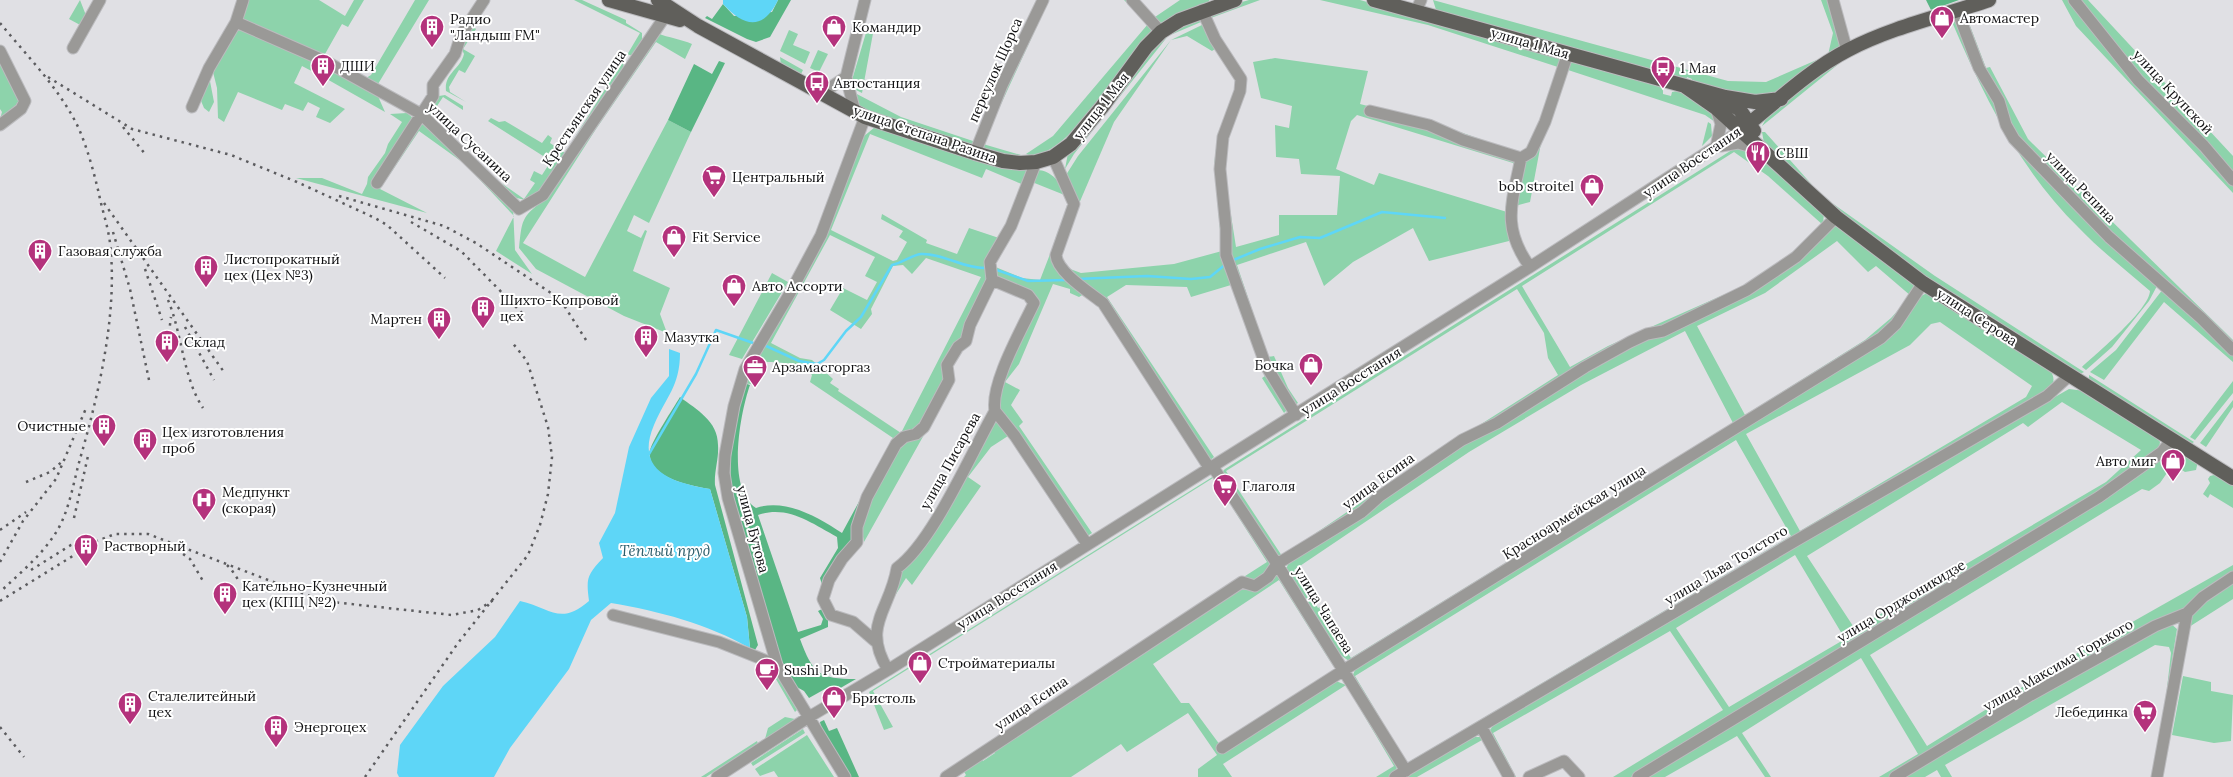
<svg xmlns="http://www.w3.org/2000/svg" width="2233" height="777" font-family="Lora,serif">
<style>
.green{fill:#8dd3ab;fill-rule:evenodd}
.forest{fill:#59b684}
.water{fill:#5ed6f7}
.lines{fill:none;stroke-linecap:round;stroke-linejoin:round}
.stream{stroke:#5ed6f7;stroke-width:2.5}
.minor-casing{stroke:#bbbbbe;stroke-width:13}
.major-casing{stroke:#bbbbbe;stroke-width:16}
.minor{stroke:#9a9997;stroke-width:11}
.major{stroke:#605f5b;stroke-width:14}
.rail{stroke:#5c5c5f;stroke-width:2.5;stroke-dasharray:2.5 5;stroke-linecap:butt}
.labels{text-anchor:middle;stroke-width:4;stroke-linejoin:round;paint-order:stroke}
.poi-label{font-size:14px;fill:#111113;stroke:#fff;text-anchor:start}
.street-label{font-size:14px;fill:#111113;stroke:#fff}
.water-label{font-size:15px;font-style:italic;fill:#2b5d6b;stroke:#fff}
</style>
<rect width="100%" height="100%" fill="#e0e0e4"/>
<path class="green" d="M80,0L87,18L82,26L69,19Z
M248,0H319L345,16L354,0H364L348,27L342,24L325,54L318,56L243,20L242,15Z
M415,0H429L378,84L333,63L332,58L366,78L371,75Z
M574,0H582L626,20V23L642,33V41L633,55H627L640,33Z
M1046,0H1049L984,141L1006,83Z
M1124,0H1128L1150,23L1153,34C1134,58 1058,169 1026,154L1053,136L1148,24Z
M1180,0H1209L1210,3L1163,27L1155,17Z
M1249,0H1260L1208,19L1214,10Z
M1320,0H1360L1564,57L1561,68L1428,25Z
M1433,0L1728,81L1766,82L1828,55L1833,33L1821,0H1829L1840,47L1779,95L1757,99L1692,82V79L1687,77L1686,80L1437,13Z
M2062,0H2071L2203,148L2233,185V193L2076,26Z
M2077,0H2088L2233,156V177L2139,77Z
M1193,17L1201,22L1168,36L1074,154L1065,169L1069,148L1162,37Z
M1967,18L1986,68L1990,67L2028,139L2233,340V347L2112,235L2017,137L1982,68L1963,19Z
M1959,21L1997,101L2003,126L2157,286L2149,301L2112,347L2086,370L2082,367C2097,353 2149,310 2150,291C2126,270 2101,251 2079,228C2020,170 1984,97 1952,22Z
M1204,24L1215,49L1212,51L1187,36L1171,40L1114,122L1078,206L1066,175L1078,156L1171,40Z
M471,25L476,29L463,49L475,56L465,73L459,70L449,87L450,92L466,102L446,91C444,73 460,70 464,54L461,47Z
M868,26L874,28L862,93L852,88V80Z
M241,29L326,66L321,76L302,66L294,83L345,109L330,123L316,117L320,108L308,102L303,111L285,104L282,110L238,92L224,122L218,118L217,88L212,68L235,30Z
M789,30L798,34L793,45L810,52L805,64L780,51Z
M657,33C669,38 681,39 692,44L685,59L656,42L596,129L523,243L585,277L668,120L691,132L649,223L634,215L627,231L641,238L645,230L647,231L633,271L670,288L660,314L667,333L624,316L536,269L519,248C522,221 521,217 543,201Z
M1898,36L1852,54L1841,62L1762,126L1768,115L1828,68L1852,53Z
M818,50L828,54L819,72L810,68Z
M780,57L803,70L800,76L781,65Z
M1275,58L1368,71L1360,104L1437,124L1520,153V156L1428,127L1516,163L1508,223L1509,241L1429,261L1413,228L1353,262L1324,286L1306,242L1237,265L1268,357L1274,356L1288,388L1298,403L1293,406L1268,363L1229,255L1227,190L1236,247L1279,235V215H1337L1340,176L1301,174L1299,159L1276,157L1275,125L1289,128L1292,106L1261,98L1253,62ZM1357,115L1513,163L1514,168L1507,212L1379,173L1374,185L1336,169L1351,121Z
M1569,58L1653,82L1663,89V94L1671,96L1672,92L1684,90L1716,114V126L1715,122L1705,115L1565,69Z
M0,59L21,99L19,106L0,119L2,112L0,109Z
M624,59L623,71L538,192L525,200L513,197L494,178L524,199L535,183L530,180L534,171L542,175L551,161L488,121L491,118L499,122L505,121L542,143L548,135L552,138L550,143L565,153Z
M330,69L377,94L385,112L325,78Z
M209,76L214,102L209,112L204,108L199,96Z
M853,92L901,117L976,142L975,146L858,109Z
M445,95L463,106V110L443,97L429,118L432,107L439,96Z
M407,113L420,124H425L513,208L515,250L532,274L496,251L514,216L465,164L419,131L380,189L427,213L296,178H322L362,194L367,184L368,177L385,153L388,144L402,122L390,114Z
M1708,122L1711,124L1712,136L1702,146Z
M875,127L1022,165L1027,170L1024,185L986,169L982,178L870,134L831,230L893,261L897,260L907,242L899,237L903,231L881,219L882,214L927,240L926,243L957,254L969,228L1002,239L988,280L922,426L903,435L861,498L893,438L810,382L812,375C802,362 775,362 760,362L756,385L744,383L863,137ZM830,235L875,257L865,276L877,282L867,300L843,288L830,310L861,329L872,314L871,309L893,266L903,265L912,274L926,258L981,277L901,433L838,391L839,389L830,383L833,379L812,360L800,358L771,343Z
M1218,132L1216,167L1223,228V261L1231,285L1191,297L1187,287L1126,285L1107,297L1214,457L1209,461L1126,331L1062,266L1081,273L1174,264L1222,251L1214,165Z
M1762,132H1765L1814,187L1832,203L1935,276L2084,372L2080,374L1926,279L1839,214L1764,143Z
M1541,143L1530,202L1515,206L1523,160Z
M983,144L1021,155L1022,158L982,149Z
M1735,148L1757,154L1824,212L1823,225L1768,176L1734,152L1522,286L1570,367L1608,346L1748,284L1746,288L1663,328L1646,332L1280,559L1222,472L1225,469ZM1517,289L1544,333L1548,358L1558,375L1412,468L1282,556L1226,471Z
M1035,170C1051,169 1061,183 1067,196L1032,182L1008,240L999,250L993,266L1022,278L1040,280L1069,205C1063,222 1046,250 1055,267L1084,294L1079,297L1070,293V289L1053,284L1019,364L1005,382L1020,390L1011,405L1023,422L1019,426L1092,533L1086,537L1018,435L998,411L997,403L1001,382L1037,304L1031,293L995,276L991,272L992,262L1012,227Z
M1832,226H1840L1915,285L1910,300L1878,337L1349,661L1339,654L1286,570L1288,564L1464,442L1631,345L1748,293ZM1837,241L1868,272L1876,266L1911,296L1891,318L1865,340L1745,415L1697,326L1765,293ZM1685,331L1733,423L1351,658L1329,624L1333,621L1330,609L1326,604L1318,608L1294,570L1469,452L1581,385Z
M772,273L788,282L742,359L729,355Z
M2163,289L2233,354V362L2164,302L2104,380L2090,372L2116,350Z
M1925,294H1933L2049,368C2054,376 2055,380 2051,388L1415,762L1407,763L1352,677L1355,670L1361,665L1882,342L1917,298ZM1940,322L2032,386L2026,397L1800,531L1746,434L1910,345L1931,324ZM1736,440L1791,536L1407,763L1355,676Z
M1261,365L1288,409L1284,413L1262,378L1265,376Z
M2089,375L2194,442L2191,444L2089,384Z
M2233,381V393L2195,440L2190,437Z
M2069,389L2085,391L2156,435L2160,442L2159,448L2100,493L1655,764L1631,777H1613L1723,710L1670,631L1493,733L1516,777H1513L1491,735L1490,730L1495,723L1806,539ZM2062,402L2141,450L2106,482L1855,629L1807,556L2023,423L2028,427ZM1795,555L1845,639L1729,707L1676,628Z
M2233,400V407L2206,447L2200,443Z
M996,416L1080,539L1078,541L1008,436L991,447L968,477L981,486L912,585L906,578L885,612L900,568Z
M925,433L864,542L861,526L869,498L897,446Z
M2176,448L2198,461L2196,470L2185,472L2170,462L2166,452Z
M2161,458L2169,470L2160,483L2149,491L2142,489L1870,655L1927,746L2074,655L2233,565V573L2182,610L1889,777H1879L1918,754L1861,658L1742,733L1771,777H1765L1737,736L1665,777H1646Z
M2218,474L2233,483V508L2210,494L2208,498L2203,494L2210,483L2208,479L2210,476Z
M1214,476L1226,494L1225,496L1213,478L873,691L893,727L884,730L869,692Z
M1232,507H1235L1273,564L1260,581L1242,578L1267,562Z
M1277,570L1335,669L1279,580L1153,664L1181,703H1189L1220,745L1336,681L1346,685L1397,765L1396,773L1389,777H1376L1394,766L1346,685L1223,764L1232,777H1198V769L1217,755L1188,713L1127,752L1121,744L1071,777H964L966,775L963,770L981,758L983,761L995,753L993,749L1242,585Z
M2233,582V599L2189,627C2190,606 2217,593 2233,582Z
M2170,623L2177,629L2166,697L2171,653L2169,647L2155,645L1945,765L1952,777H1941L1937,770L1925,777H1903L2030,700Z
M771,666L797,710L795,712L769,667Z
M2183,676L2211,682V691L2233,695L2231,741L2214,743L2172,735Z
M785,717L795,719L765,739L768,728Z
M803,729L805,733L753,766L751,763Z
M807,735L834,777H778L774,771L760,776L755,769Z
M1475,737H1482L1506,777H1503L1482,740L1417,777H1404Z
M757,741L758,744L706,777H701Z"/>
<path class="forest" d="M778,0H791L770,37L756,42L747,39L705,18L707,16L712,19L723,4L734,16L772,12Z
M1926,0H1959L1931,10Z
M719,61L725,63L691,132L668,120L694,64L712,74Z
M744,383L750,385C740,413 726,490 756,508C785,498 818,517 842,533L861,498L854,540L823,588L820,578L838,548L837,537C811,523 788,505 758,515L798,632L821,625L823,619L818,611L824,608L828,615V627L800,639C813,674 819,679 856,679L837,690L825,689L809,698L804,691L795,686L781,664L732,497C727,458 735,422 744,383Z
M680,397C697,410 718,421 718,445C719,459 714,471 715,485L758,645L755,650L750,648L747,617L710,489C692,486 646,478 650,451C651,442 674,407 680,397Z
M824,720L829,731L837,728L859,777H849L821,727L820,722Z"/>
<path class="water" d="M723,0H778C763,31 744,27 723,4Z
M669,349L680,353C680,386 666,397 654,425C634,472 674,483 710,489L747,617L750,648C707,624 659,611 611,603L591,620L569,669L510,748L494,777H399L397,773L400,745L443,686L495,637L520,601C551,608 560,626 589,601C586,578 587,575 603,558L599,543L615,513L629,447L651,398L669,376Z"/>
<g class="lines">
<path class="stream" d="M1231,261L1260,249L1300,237L1320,238L1382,212L1445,218
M994,269L1028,281L1067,280
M1077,279L1147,276L1191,279L1210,277L1226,264
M764,345L799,361L817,364L824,360L846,331L861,317L892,265C902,263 912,255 921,254C943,253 964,269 986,268
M649,454L696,374L716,330L756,344"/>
<defs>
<path id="minor" d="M1132,0L1161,32
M1833,0L1847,51
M2074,0L2138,80L2204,146L2233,180
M1202,10L1215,39L1241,79L1240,91L1223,137L1220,169L1226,228V255L1266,366L1296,415
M1957,10L1979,68L1999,101L2006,125L2014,139L2109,237L2201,318L2233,350
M1416,11L1421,0
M236,22L325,61L421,114L519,209L543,195L666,15
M73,48L100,0
M0,51L25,101L21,109L0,125
M822,93L846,77
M192,107L209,68L236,22L243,0
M1716,108L1721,124L1716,147
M1370,111L1429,125L1463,140L1521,158L1531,152L1545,122L1568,53
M855,112L846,77L865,0
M1721,146L1738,143L1759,149
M975,153L1002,85L1043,0
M1053,157L1074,204L1056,255C1057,272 1089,292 1103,303L1210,469
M1521,158C1512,203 1501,227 1530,267
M377,183L433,96V85L455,54L461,35L484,0
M995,411L1015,436L1087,544
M1213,467L1277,564L1406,771
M613,615L719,642L777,665
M875,641L853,622L831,615L823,599L829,580L842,559L857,542V527L867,497L896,444L904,437L916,434L924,427L949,380L947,365L958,347L966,341L970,325L992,280L990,262L1011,226L1036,162
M888,670C861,625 890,611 897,568C933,542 971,453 995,411C990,384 1022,329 1034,303L1028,295L992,280
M1482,728L1509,777
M1222,748L1344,670L1881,338L1896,324L1923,283
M717,777L809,717L888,670L1530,267L1740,131
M845,777L777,665L728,498L724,473L725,455L734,406L745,369L790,293L821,235L865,117
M946,777L1242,582L1255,586L1268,577L1277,564L1362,512L1380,496L1462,440L1497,423L1585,367L1630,342L1647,334L1663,331L1747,290L1796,257L1836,217
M1395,777L1797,540L2047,396L2069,376
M1529,777L1564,761L1579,777
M1638,777L2099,497L2162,452L2171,440
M1895,777L2029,696L2155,626L2187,613L2203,597L2233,577
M2157,777L2187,613"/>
<path id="major" d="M609,0L680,20
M658,0L698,26L865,117L975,153L1003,161L1020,163L1036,162L1053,157L1071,144L1102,107L1146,47L1161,32L1180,20L1235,0
M1374,0L1725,97L1755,102L1781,99
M1686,87L1716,108L1836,217L1923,283L2233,478
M1725,100L1740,110L1754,131
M1740,131C1774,104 1809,70 1848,50C1892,27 1942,16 1989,0"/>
</defs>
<use href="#minor" class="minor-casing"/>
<use href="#major" class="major-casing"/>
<use href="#minor" class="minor"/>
<use href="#major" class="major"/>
<path class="rail" d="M0,23C27,56 61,90 79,129C88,150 94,173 99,194C102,210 108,226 110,243C118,312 99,393 80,459C73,484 69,513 55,534C41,556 19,574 0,592
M48,77L132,129L231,155L297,182L375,218L387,225L445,278
M123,127L146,155
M339,196L444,226L476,243L560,299L586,340
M104,203L224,372
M411,222L461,251L523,314
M113,232L130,289L149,380
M145,269L162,320
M168,300C182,333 183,378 203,408
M185,327L214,380
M167,348L171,317
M26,482L50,472L64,460
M74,518L88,456
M0,530L26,512
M171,545L190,559L203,581
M0,562L23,521L56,479L87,406
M227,565L231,569L239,581
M31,570L71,545L86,541
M0,601L97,541L115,534H148L323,601L452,615L478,610L495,599
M0,727L24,757
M365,777L458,643L528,555L540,525L548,494L552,457L548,427L527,361L511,341"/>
</g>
<defs>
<symbol id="shop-pin" viewBox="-11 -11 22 30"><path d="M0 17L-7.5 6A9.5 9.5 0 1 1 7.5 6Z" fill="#b4327c" stroke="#fff"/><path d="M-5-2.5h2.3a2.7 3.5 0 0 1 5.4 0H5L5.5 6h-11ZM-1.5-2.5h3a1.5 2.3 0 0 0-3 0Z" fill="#fff"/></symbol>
<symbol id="building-pin" viewBox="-11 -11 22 30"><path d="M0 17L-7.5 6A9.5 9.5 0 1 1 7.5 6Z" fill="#b4327c" stroke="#fff"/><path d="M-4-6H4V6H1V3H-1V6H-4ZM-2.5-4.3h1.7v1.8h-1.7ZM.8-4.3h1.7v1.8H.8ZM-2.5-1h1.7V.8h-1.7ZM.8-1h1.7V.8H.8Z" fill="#fff"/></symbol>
<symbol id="bus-pin" viewBox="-11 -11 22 30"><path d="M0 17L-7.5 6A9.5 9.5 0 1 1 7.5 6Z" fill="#b4327c" stroke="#fff"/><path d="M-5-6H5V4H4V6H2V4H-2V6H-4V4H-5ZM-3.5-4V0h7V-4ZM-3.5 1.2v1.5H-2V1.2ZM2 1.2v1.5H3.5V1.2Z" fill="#fff"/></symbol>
<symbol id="restaurant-pin" viewBox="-11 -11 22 30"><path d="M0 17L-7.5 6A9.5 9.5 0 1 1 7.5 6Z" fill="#b4327c" stroke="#fff"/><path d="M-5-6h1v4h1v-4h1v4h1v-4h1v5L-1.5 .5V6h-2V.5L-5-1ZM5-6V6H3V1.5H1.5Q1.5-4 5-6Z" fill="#fff"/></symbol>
<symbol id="supermarket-pin" viewBox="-11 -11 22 30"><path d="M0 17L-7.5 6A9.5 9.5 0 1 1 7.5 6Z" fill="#b4327c" stroke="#fff"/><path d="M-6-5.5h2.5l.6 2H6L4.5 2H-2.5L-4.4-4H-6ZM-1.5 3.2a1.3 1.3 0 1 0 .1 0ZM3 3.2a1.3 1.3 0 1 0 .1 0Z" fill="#fff"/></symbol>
<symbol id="office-pin" viewBox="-11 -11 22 30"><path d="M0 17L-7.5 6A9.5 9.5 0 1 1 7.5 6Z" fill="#b4327c" stroke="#fff"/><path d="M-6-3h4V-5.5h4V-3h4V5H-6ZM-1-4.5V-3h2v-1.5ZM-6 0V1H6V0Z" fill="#fff"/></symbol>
<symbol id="hospital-pin" viewBox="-11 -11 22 30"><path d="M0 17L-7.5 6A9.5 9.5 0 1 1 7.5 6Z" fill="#b4327c" stroke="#fff"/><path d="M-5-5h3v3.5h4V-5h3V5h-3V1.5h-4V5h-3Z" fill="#fff"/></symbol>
<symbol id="cafe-pin" viewBox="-11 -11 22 30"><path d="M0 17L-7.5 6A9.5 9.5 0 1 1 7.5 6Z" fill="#b4327c" stroke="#fff"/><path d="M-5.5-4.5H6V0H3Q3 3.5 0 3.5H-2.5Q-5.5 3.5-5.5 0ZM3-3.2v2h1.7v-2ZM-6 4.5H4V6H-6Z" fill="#fff"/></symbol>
</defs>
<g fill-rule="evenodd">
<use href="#shop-pin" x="1928" y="4" width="28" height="38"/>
<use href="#building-pin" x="418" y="13" width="28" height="38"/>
<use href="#shop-pin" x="820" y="13" width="28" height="38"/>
<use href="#building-pin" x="309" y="52" width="28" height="38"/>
<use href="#bus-pin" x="1649" y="54" width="28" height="38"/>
<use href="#bus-pin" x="803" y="69" width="28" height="38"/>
<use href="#restaurant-pin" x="1744" y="139" width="28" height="38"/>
<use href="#supermarket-pin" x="700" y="163" width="28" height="38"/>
<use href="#shop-pin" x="1578" y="172" width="28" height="38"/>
<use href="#shop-pin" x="660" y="223" width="28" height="38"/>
<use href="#building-pin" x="26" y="237" width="28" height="38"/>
<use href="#building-pin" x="192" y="253" width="28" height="38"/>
<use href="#shop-pin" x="720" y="272" width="28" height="38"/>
<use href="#building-pin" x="469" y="294" width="28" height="38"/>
<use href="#building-pin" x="425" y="305" width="28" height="38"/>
<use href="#building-pin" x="632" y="323" width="28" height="38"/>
<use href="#building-pin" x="153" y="328" width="28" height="38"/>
<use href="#shop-pin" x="1297" y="351" width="28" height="38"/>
<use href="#office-pin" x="741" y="353" width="28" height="38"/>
<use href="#building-pin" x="90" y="412" width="28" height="38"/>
<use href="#building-pin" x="131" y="426" width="28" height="38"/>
<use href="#shop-pin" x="2159" y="447" width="28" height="38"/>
<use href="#supermarket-pin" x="1211" y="472" width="28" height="38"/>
<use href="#hospital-pin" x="190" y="486" width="28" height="38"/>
<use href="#building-pin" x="72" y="532" width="28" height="38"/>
<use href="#building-pin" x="211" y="580" width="28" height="38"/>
<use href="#shop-pin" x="906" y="649" width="28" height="38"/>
<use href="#cafe-pin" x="753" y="656" width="28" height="38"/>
<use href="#shop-pin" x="820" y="684" width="28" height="38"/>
<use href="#building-pin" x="116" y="690" width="28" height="38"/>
<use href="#supermarket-pin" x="2131" y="698" width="28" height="38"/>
<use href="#building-pin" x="262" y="713" width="28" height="38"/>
</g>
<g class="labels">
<g class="poi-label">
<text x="1960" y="23">Автомастер</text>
<text x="450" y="24">Радио<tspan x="450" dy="16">"Ландыш FM"</tspan></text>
<text x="852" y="32">Командир</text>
<text x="340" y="71">ДШИ</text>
<text x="1680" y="73">1 Мая</text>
<text x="834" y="88">Автостанция</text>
<text x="1776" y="158">СВШ</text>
<text x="732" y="182">Центральный</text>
<text x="1574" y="191" text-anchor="end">bob stroitel</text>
<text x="692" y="242">Fit Service</text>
<text x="58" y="256">Газовая служба</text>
<text x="224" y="264">Листопрокатный<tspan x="224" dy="16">цех (Цех №3)</tspan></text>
<text x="752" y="291">Авто Ассорти</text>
<text x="500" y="305">Шихто-Копровой<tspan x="500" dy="16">цех</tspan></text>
<text x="422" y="324" text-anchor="end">Мартен</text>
<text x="664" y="342">Мазутка</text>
<text x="184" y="347">Склад</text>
<text x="1294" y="370" text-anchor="end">Бочка</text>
<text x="772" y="372">Арзамасгоргаз</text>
<text x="86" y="431" text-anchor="end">Очистные</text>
<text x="162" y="437">Цех изготовления<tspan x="162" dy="16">проб</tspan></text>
<text x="2156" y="466" text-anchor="end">Авто миг</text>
<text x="1242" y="491">Глаголя</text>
<text x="222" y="497">Медпункт<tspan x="222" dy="16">(скорая)</tspan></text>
<text x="104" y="551">Растворный</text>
<text x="242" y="591">Кательно-Кузнечный<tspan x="242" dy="16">цех (КПЦ №2)</tspan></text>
<text x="938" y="668">Стройматериалы</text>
<text x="784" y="675">Sushi Pub</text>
<text x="148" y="701">Сталелитейный<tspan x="148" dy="16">цех</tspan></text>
<text x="852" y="703">Бристоль</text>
<text x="2128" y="717" text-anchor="end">Лебединка</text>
<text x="294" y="732">Энергоцех</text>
</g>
<g class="street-label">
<text transform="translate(1530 43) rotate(16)" y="5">улица 1 Мая</text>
<text transform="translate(995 70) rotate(-66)" y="5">переулок Щорса</text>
<text transform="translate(2173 92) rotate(47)" y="5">улица Крупской</text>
<text transform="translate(1101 106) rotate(-52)" y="5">улица 1 Мая</text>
<text transform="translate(584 108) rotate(-56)" y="5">Крестьянская улица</text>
<text transform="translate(925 134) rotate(19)" y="5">улица Степана Разина</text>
<text transform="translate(470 142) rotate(43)" y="5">улица Сусанина</text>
<text transform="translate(1692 162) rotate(-34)" y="5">улица Восстания</text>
<text transform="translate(2081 187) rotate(46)" y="5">улица Репина</text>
<text transform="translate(1977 317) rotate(33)" y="5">улица Серова</text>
<text transform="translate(1351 381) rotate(-32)" y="5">улица Восстания</text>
<text transform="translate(950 461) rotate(-61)" y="5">улица Писарева</text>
<text transform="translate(1378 481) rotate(-36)" y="5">улица Есина</text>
<text transform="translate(1574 512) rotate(-32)" y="5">Красноармейская улица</text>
<text transform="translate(753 529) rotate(75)" y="5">улица Бутова</text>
<text transform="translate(1726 565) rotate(-31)" y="5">улица Льва Толстого</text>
<text transform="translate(1007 595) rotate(-32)" y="5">улица Восстания</text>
<text transform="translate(1901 601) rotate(-31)" y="5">улица Орджоникидзе</text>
<text transform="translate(1324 610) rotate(58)" y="5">улица Чапаева</text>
<text transform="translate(2058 665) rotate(-30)" y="5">улица Максима Горького</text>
<text transform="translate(1031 703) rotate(-34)" y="5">улица Есина</text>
</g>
<g class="water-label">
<text x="665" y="556">Тёплый пруд</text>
</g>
</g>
</svg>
